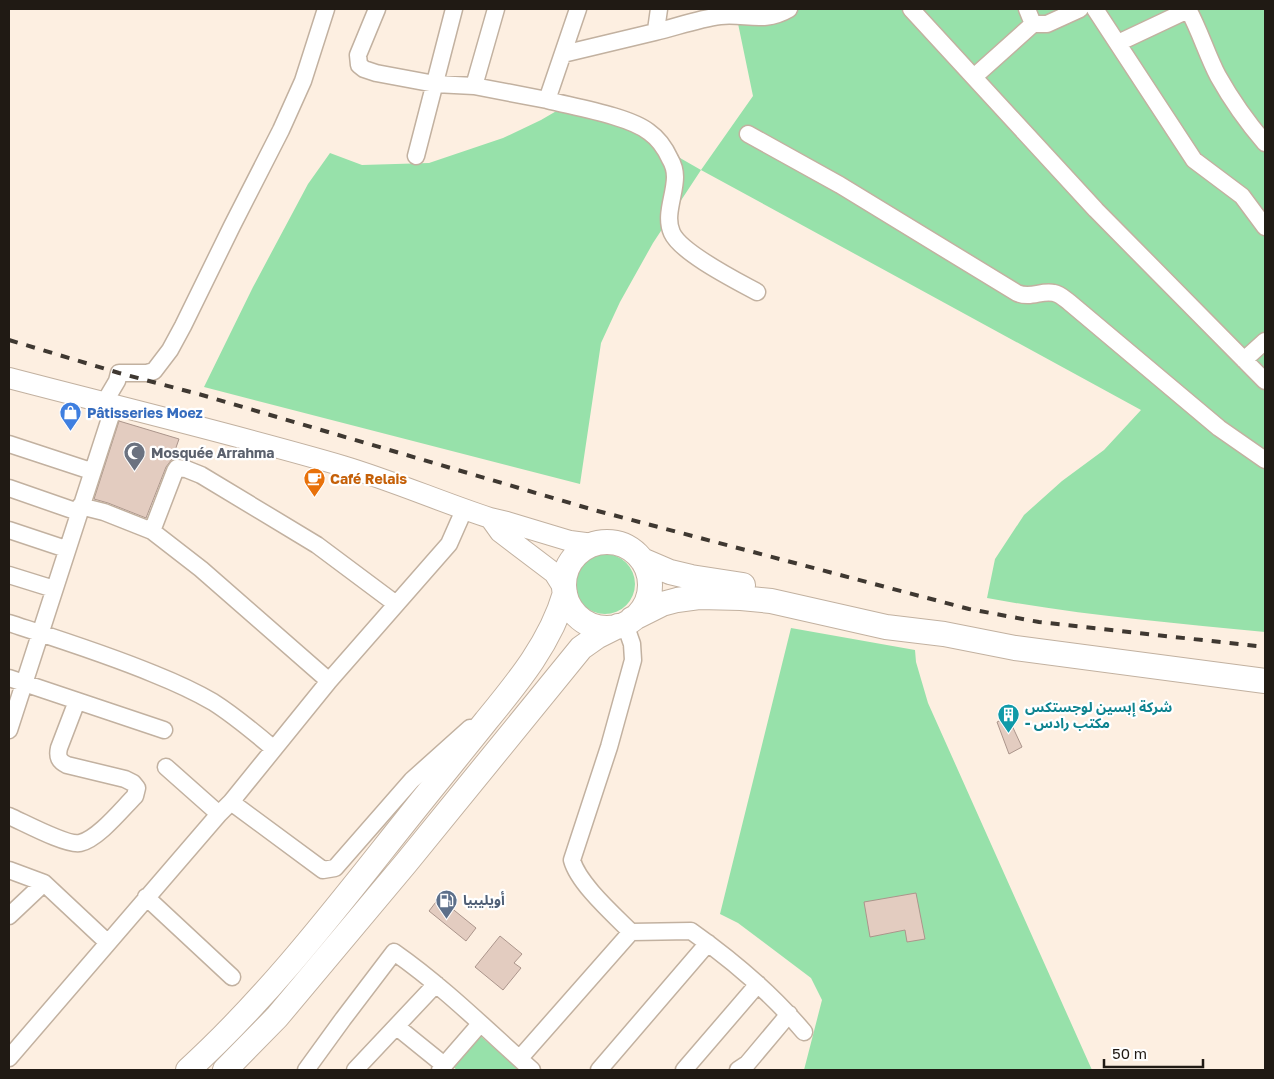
<svg xmlns="http://www.w3.org/2000/svg" width="1274" height="1079" font-family="'Golos Text','Noto Sans Arabic',sans-serif">
<style>
.green{fill:#97e1aa}
.building{fill:#e3ccc0;stroke:#ab958b}
.lines{fill:none;stroke-linecap:round;stroke-linejoin:round}
.minor-casing{stroke:#c2b1a0;stroke-width:19}
.major-casing{stroke:#c2b1a0;stroke-width:22}
.highway-casing{stroke:#c2b1a0;stroke-width:26}
.minor{stroke:#fff;stroke-width:16}
.major{stroke:#fff;stroke-width:20}
.highway{stroke:#fff;stroke-width:24}
.rail{stroke:#3f3831;stroke-width:4;stroke-dasharray:9 9;stroke-linecap:butt}
.labels{text-anchor:middle;stroke-width:4.5;stroke-linejoin:round;paint-order:stroke}
.shop-label{font-size:14px;font-weight:bold;fill:#366cbe;stroke:#fff;text-anchor:start}
.worship-label{font-size:14px;font-weight:bold;fill:#5b616d;stroke:#fff;text-anchor:start}
.food-label{font-size:14px;font-weight:bold;fill:#c56008;stroke:#fff;text-anchor:start}
.culture-label{font-size:14px;font-weight:bold;fill:#0d838f;stroke:#fff;text-anchor:start}
.service-label{font-size:14px;font-weight:bold;fill:#4e5e75;stroke:#fff;text-anchor:start}
</style>
<rect width="100%" height="100%" fill="#fdefe1"/>
<path class="green" d="M735,9H1265V632C1172,623 1079,615 987,598L995,559L1024,515L1062,481L1104,450L1141,410L701,170L653,243L620,302L601,343L580,484L204,387L253,287L308,184L330,153L362,165L429,163L503,138L541,120L577,99L701,170L753,96Z
M575 584a30 30 0 1 1 60 0a30 30 0 1 1-60 0Z
M791,628L915,650L916,662L928,703L1092,1070H804L822,1000L811,978L738,923L720,914Z
M478,1034L519,1069L518,1070H457L452,1066Z"/>
<path class="building" d="M119,421L179,439L172,459L166,467L146,518L108,503L94,499Z
M1008,717L1022,747L1009,754L997,722Z
M916,893L925,939L907,942L905,930L870,937L864,902Z
M439,898L476,928L466,941L429,911Z
M500,936L522,954L514,963L521,968L503,990L475,967Z"/>
<g class="lines">
<defs>
<path id="minor" d="M377,9L358,55L359,65L364,69L376,73L435,84L474,86L547,100L578,9
M911,9L1096,210L1265,381
M1095,9L1194,160L1242,196L1265,227
M1188,9C1200,31 1207,55 1218,76C1232,101 1247,122 1265,143
M1033,24H1047L1080,9
M655,32C676,27 698,19 720,16C746,13 763,24 789,9
M1118,43L1188,10
M563,54L655,32L656,30L659,9
M975,76L1033,24L1027,9
M474,86L496,9
M547,100C574,107 629,116 649,132C659,139 665,148 670,159C673,164 675,171 675,177C675,195 664,216 672,233C681,253 737,281 757,292
M748,134L840,185L1017,293C1031,299 1041,290 1054,293C1060,294 1065,299 1069,302L1219,428L1265,460
M416,156L454,9
M1244,360L1265,341
M104,403L117,381L119,373H147L154,371L170,350L183,326L232,226L281,130L303,81L326,9
M9,444L91,471
M9,488L78,512
M80,506L104,512L152,531L201,569L329,681
M9,530L66,549
M152,531L175,471L177,468L186,469L201,475L317,545L396,604
M9,575L54,589
M9,623C58,639 106,654 154,674C174,682 194,691 213,702C235,716 254,732 274,749
M625,624L632,644L633,660L609,747L572,860C578,883 613,914 631,932
M9,678L164,730
M9,730L114,406
M166,767L219,814
M231,802L323,870L335,868L412,780L470,728
M9,816C23,822 67,846 80,843C98,839 122,809 135,796L137,788L133,783L125,779L67,765C59,761 57,757 59,748L77,701
M9,870L44,883L107,942
M146,897L232,977
M9,916L44,883
M397,1027L444,1065
M9,1058L219,814L231,802L329,681L449,544L464,510
M520,1058L631,932L691,931C732,960 772,994 804,1032
M306,1070L343,1019L394,952C444,987 487,1030 532,1070
M355,1070L436,984
M440,1070L480,1024
M599,1070L708,943
M684,1070L758,984
M738,1070L747,1064L789,1014"/>
<path id="major" d="M9,378C120,407 233,434 343,466C393,481 441,502 490,518L507,522L570,541L593,544
M490,518L500,532L554,573L564,589"/>
<path id="highway" d="M564 585a43 43 0 1 1 86 0a43 43 0 1 1-86 0Z
M642,560L670,572L691,577L743,585
M632,619L662,604L677,600L699,597L741,598L771,601L886,627L944,634L1015,648L1265,681
M188,1070C277,989 349,891 424,798C445,772 465,747 486,721C518,682 551,642 565,593
M225,1070L277,1017L406,863L581,648L598,636L618,626"/>
</defs>
<use href="#minor" class="minor-casing"/>
<use href="#major" class="major-casing"/>
<use href="#highway" class="highway-casing"/>
<use href="#minor" class="minor"/>
<use href="#major" class="major"/>
<use href="#highway" class="highway"/>
<path class="rail" d="M9,340L119,373L202,395L594,510L969,609L1039,622L1265,647"/>
</g>
<defs>
<symbol id="shop-pin" viewBox="-11 -11 22 30"><path d="M0 17L-7.5 6A9.5 9.5 0 1 1 7.5 6Z" fill="#3f7fe0" stroke="#fff"/><path d="M-5-2.5h2.3a2.7 3.5 0 0 1 5.4 0H5L5.5 6h-11ZM-1.5-2.5h3a1.5 2.3 0 0 0-3 0Z" fill="#fff"/></symbol>
<symbol id="mosque-pin" viewBox="-11 -11 22 30"><path d="M0 17L-7.5 6A9.5 9.5 0 1 1 7.5 6Z" fill="#6b7280" stroke="#fff"/><path d="M3.5-4.9A6 6 0 1 0 3.5 4.9A5 5 0 1 1 3.5-4.9Z" fill="#fff"/></symbol>
<symbol id="cafe-pin" viewBox="-11 -11 22 30"><path d="M0 17L-7.5 6A9.5 9.5 0 1 1 7.5 6Z" fill="#e8710a" stroke="#fff"/><path d="M-5.5-4.5H6V0H3Q3 3.5 0 3.5H-2.5Q-5.5 3.5-5.5 0ZM3-3.2v2h1.7v-2ZM-6 4.5H4V6H-6Z" fill="#fff"/></symbol>
<symbol id="building-pin" viewBox="-11 -11 22 30"><path d="M0 17L-7.5 6A9.5 9.5 0 1 1 7.5 6Z" fill="#0f9aa8" stroke="#fff"/><path d="M-4-6H4V6H1V3H-1V6H-4ZM-2.5-4.3h1.7v1.8h-1.7ZM.8-4.3h1.7v1.8H.8ZM-2.5-1h1.7V.8h-1.7ZM.8-1h1.7V.8H.8Z" fill="#fff"/></symbol>
<symbol id="fuel-pin" viewBox="-11 -11 22 30"><path d="M0 17L-7.5 6A9.5 9.5 0 1 1 7.5 6Z" fill="#5c6f8a" stroke="#fff"/><path d="M-5.5-6h7V0h2V4h1.3V-2.5L3-4.5l.8-.8L6-3V5H2.5V1h-1V6h-7ZM-4.2-4.7v3.2H.2V-4.7Z" fill="#fff"/></symbol>
</defs>
<g fill-rule="evenodd">
<use href="#shop-pin" x="58" y="400" width="25" height="34"/>
<use href="#mosque-pin" x="122" y="440" width="25" height="34"/>
<use href="#cafe-pin" x="302" y="466" width="25" height="34"/>
<use href="#building-pin" x="996" y="702" width="25" height="34"/>
<use href="#fuel-pin" x="434" y="888" width="25" height="34"/>
</g>
<g class="labels">
<g class="shop-label">
<text x="87" y="418">Pâtisseries Moez</text>
</g>
<g class="worship-label">
<text x="151" y="458">Mosquée Arrahma</text>
</g>
<g class="food-label">
<text x="330" y="484">Café Relais</text>
</g>
<g class="culture-label">
<text x="1025" y="712">شركة إبسين لوجستكس<tspan x="1025" dy="16">- مكتب رادس</tspan></text>
</g>
<g class="service-label">
<text x="463" y="905">أويليبيا</text>
</g>
</g>
<rect width="1274" height="1079" fill="none" stroke="#201a14" stroke-width="20"/>
<path d="M1104 1059v8h99v-8" fill="none" stroke="#201a14" stroke-width="2.5"/>
<text x="1112" y="1059" font-size="15" fill="#201a14" stroke="#ffffff" stroke-width="4" paint-order="stroke">50 m</text>
</svg>
